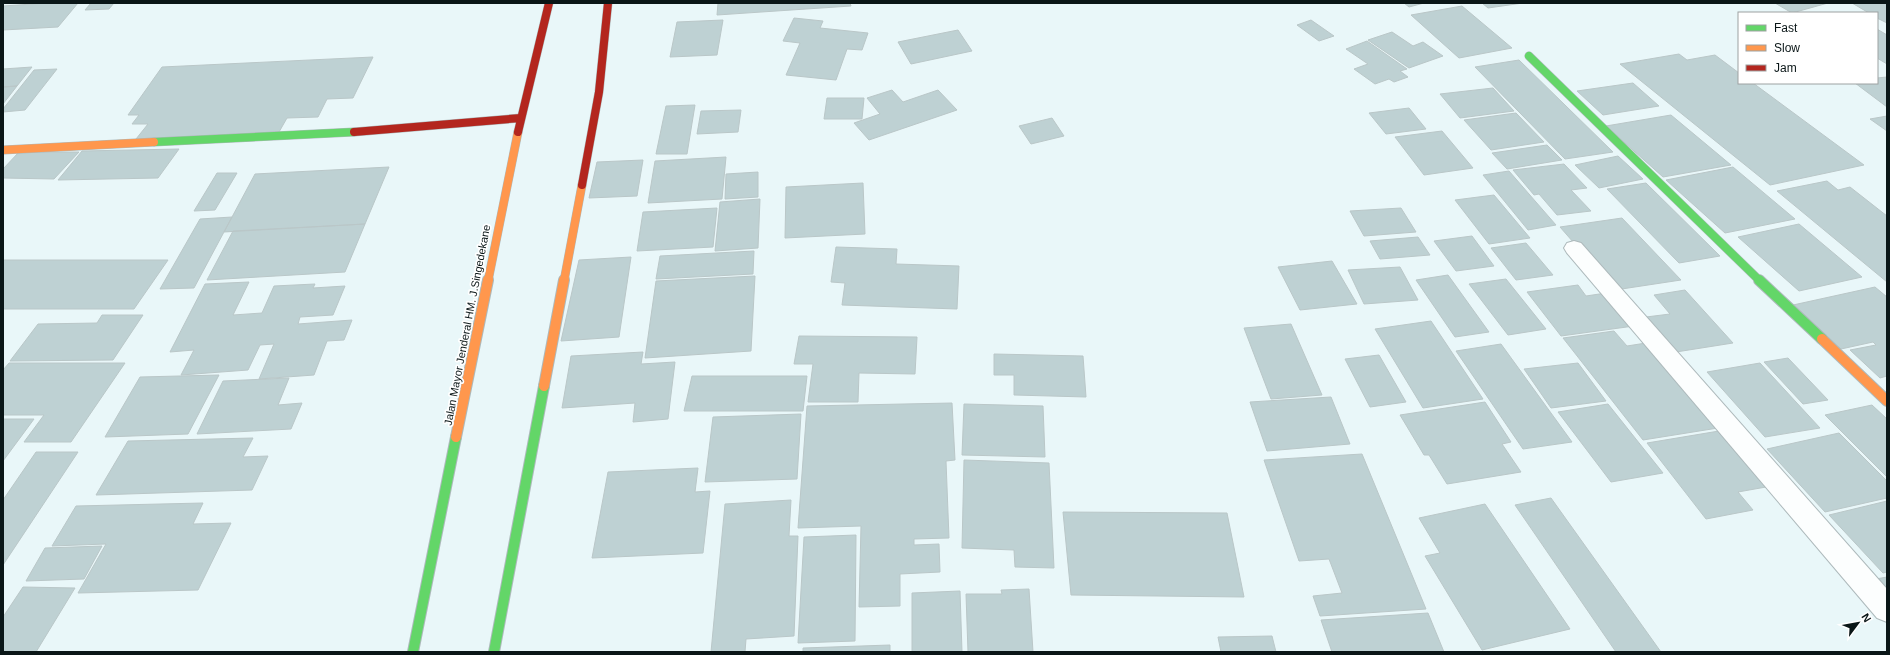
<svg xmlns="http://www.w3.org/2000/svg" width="1890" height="655" font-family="Arial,sans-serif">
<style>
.building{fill:#bed1d3;stroke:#bac7c8}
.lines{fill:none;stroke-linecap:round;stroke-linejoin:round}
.street-casing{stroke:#adb9bb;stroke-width:2}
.fast-far1-casing{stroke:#adb9bb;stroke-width:9}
.fast-casing{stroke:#adb9bb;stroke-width:12}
.slow-far1-casing{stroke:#adb9bb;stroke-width:9}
.slow-casing{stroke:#adb9bb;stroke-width:12}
.jam-casing{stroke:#adb9bb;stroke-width:9}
.street{fill:#fcfefe;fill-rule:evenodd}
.fast-far1{stroke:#63d668;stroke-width:8}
.fast{stroke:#63d668;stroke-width:10}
.slow-far1{stroke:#ff974d;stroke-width:8}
.slow{stroke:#ff974d;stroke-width:10}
.jam{stroke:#b3261e;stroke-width:8}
.labels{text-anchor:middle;stroke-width:3.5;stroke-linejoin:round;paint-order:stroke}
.street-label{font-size:11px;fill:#0a1617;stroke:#fff}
</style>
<rect width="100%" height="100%" fill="#e9f7f9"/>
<path class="building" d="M47,3H78L58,27L3,30V6Z
M91,3H114L109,9L85,10Z
M718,3H850L851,6L717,15Z
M1404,3H1424L1409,7Z
M1482,3H1523L1488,8Z
M1775,3H1828L1792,13Z
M1852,3H1887V23L1877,18V13H1869Z
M1462,6L1512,48L1459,58L1411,15Z
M794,18L823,21L820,28L868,33L862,50L847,49L836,80L786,75L800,43L783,41Z
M723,20L717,55L670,57L677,22Z
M1311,20L1334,36L1319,41L1297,25Z
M1877,29L1887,35V64L1877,58Z
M958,30L972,51L911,64L898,42Z
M1392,32L1413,46L1423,42L1443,56L1409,68L1368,40Z
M1367,41L1407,69L1400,71L1408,77L1394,82L1389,79L1375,84L1354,69L1368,64L1346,49Z
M1679,54L1687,60L1715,55L1739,73V83H1753L1864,165L1770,185L1620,64Z
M373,57L353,98L327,99L318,117L287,118L279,132L136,139L148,124H132L139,115H128L162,67Z
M1519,60L1613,152L1565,159L1475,67Z
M32,67L17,86L3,87V69Z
M57,69L25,110L3,112V109L34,70Z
M1887,77V107L1855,83H1877V78Z
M1633,83L1659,106L1603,115L1577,91Z
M17,86L3,104V87Z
M1493,88L1514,111L1460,118L1440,94Z
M892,90L903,102L938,90L957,110L869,140L854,123L880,114L867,98Z
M827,98H864L862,119H824Z
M695,105L687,154H656L666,106Z
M1409,108L1426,129L1386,134L1369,113Z
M741,110L738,132L697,134L701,111Z
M1516,113L1544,142L1491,150L1464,120Z
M1671,115L1731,165L1663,177L1606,126Z
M1887,116V131L1870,119Z
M1052,118L1064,136L1031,144L1019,126Z
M1442,131L1473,168L1424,175L1395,137Z
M1547,145L1562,160L1507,169L1492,153Z
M179,149L158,178L58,180L82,151Z
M19,152H79L54,179L3,178V169Z
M1618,156L1643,179L1599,188L1575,165Z
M726,157L722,199L648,203L655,161Z
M643,160L637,196L589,198L597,162Z
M1564,164L1587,188L1571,190L1591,211L1557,215L1539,194L1534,195L1513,170Z
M389,167L365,224L224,232L255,174Z
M1733,167L1795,219L1725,233L1666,180Z
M1509,171L1556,225L1528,230L1483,175Z
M758,172V197L725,199L726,174Z
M217,173H237L215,210L194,211Z
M1827,181L1838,190L1850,187L1887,216V282L1777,191Z
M863,183L865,234L785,238L786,187Z
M1646,183L1720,256L1679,263L1607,189Z
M1494,195L1530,238L1489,244L1455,200Z
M760,199L758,248L715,251L720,202Z
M717,208L713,247L637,251L643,212Z
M1401,208L1416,232L1364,236L1350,211Z
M232,217L194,288L160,289L200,219Z
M1622,218L1681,280L1615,290L1560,227Z
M365,224L345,272L207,280L233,231Z
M1799,224L1862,277L1799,291L1738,237Z
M1472,236L1494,266L1456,271L1434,241Z
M1418,237L1430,255L1380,259L1370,241Z
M1526,243L1553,275L1516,280L1491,248Z
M836,247L897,249L896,264L959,266L957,309L842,305L845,283L831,282Z
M754,251L753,274L656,279L660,256Z
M631,257L619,337L561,341L579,260Z
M3,260H168L134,309H3Z
M1332,261L1357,304L1300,310L1278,267Z
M1400,267L1418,300L1364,304L1348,270Z
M1448,275L1489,332L1455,337L1416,280Z
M755,276L751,351L645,358L656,281Z
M1506,279L1546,329L1508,335L1469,284Z
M249,282L233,315L262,313L274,286L315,284L313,288L345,286L333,315L300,317L298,324L352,320L344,340L327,341L314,375L259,379L274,344L260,345L248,370L181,375L194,350L170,352L205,284Z
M1578,285L1586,296L1606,293L1634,326L1561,336L1527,292Z
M1875,287L1887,297V376L1880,378L1850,350L1876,345L1873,342L1841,349L1793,305Z
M1685,290L1733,343L1676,352L1646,317L1670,314L1654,295Z
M102,315H143L113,360L10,361L38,324L97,323Z
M1431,321L1483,399L1423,408L1375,329Z
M1291,324L1322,395L1271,399L1244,328Z
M1614,331L1627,346L1646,343L1718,428L1643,440L1563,338Z
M799,336L917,337L915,374L859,373L858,402H808L813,364H794Z
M1501,344L1572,442L1523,449L1456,351Z
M643,352L641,364L675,362L668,419L633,422L635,403L562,408L571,356Z
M994,354L1083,356L1086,397L1014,395V375H994Z
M1379,355L1406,402L1370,407L1345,359Z
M1788,358L1828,400L1803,404L1764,362Z
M9,363H125L71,442H24L44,415H3V370Z
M1578,363L1606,401L1551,408L1524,369Z
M1760,363L1820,428L1765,437L1707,372Z
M219,375L188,434L105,437L140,377Z
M692,376H807L803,411H684Z
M289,378L278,405L302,403L291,429L197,434L223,381Z
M1331,397L1350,444L1267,451L1250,402Z
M1485,402L1511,442L1502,444L1521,472L1447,484L1429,455H1424L1400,415Z
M952,403L955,460L946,461L949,538L914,539V545L939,544L940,572L900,574V606L859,607L861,526L798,528L807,406Z
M964,404L1043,406L1045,457L962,455Z
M1608,404L1663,473L1611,482L1558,412Z
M1872,405L1887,419V477L1825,415Z
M801,414L797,479L705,482L713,417Z
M3,419H34L3,461Z
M1719,431L1766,487L1738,492L1753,510L1706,519L1647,443Z
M1839,433L1887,481V498L1825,512L1767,449Z
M253,438L243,457L268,456L252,490L96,495L128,441Z
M36,452H78L3,565V500Z
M1362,454L1426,609L1320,616L1313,596L1342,593L1329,559L1299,561L1264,460Z
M964,460L1049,463L1054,568L1015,567L1014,550L962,548Z
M698,468L695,492L710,491L703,553L592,558L608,472Z
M1551,498L1661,652H1616L1515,505Z
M791,500L789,536H798L794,636L746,639L745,652H711L725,504Z
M1887,501V572L1883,573L1829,515Z
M203,503L193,524L231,523L198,590L78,593L106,544L52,546L76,506Z
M1485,504L1570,629L1482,650L1425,556L1440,553L1419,518Z
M1063,512L1227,513L1244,597L1071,595Z
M856,535L855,641L798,643L804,537Z
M102,546L84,579L26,581L45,548Z
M1887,577V592L1876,579Z
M23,587L75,588L36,652H3V617Z
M1029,589L1033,652H968L966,594H1002L1001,590Z
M960,591L962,652H912V593Z
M1428,613L1444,652H1332L1321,620Z
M1272,636L1276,652H1221L1218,637Z
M890,645V652H803V648Z"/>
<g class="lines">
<defs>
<path id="street" d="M1574,241L1581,243L1887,589V622L1877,618L1567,253L1564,248L1567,243Z"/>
<path id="fast-far1" d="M1529,56L1760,281
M154,142L354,132"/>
<path id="fast" d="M1759,280L1822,339
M413,652L456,437
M494,652L544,386"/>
<path id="slow-far1" d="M3,150L154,142
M488,281L518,132
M564,281L582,185"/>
<path id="slow" d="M1822,339L1887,401
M544,386L564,280
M456,437L488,280"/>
<path id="jam" d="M354,132L521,118
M518,132L549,3
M582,185L599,92L608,3"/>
</defs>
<use href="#street" class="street-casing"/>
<use href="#fast-far1" class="fast-far1-casing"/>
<use href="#fast" class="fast-casing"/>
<use href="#slow-far1" class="slow-far1-casing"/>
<use href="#slow" class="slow-casing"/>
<use href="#jam" class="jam-casing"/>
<use href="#street" class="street"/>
<use href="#fast-far1" class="fast-far1"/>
<use href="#fast" class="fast"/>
<use href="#slow-far1" class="slow-far1"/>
<use href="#slow" class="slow"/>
<use href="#jam" class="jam"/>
</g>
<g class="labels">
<g class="street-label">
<text transform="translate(467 325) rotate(-79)" y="4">Jalan Mayor Jenderal HM. J.Singedekane</text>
</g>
</g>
<rect width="1890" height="655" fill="none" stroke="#0a1617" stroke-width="8"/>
<rect x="1738" y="12" width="140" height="72" fill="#ffffff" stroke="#9da2a2"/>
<rect x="1746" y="25" width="20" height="6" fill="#63d668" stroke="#9da2a2"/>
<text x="1774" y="32" font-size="12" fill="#0a1617">Fast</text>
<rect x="1746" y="45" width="20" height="6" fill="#ff974d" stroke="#9da2a2"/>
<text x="1774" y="52" font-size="12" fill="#0a1617">Slow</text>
<rect x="1746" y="65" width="20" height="6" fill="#b3261e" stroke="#9da2a2"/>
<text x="1774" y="72" font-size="12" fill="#0a1617">Jam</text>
<g transform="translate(1858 623) rotate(58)" stroke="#ffffff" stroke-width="3" paint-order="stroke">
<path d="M0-3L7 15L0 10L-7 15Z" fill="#0a1617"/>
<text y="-6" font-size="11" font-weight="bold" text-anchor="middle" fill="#0a1617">N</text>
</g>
</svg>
